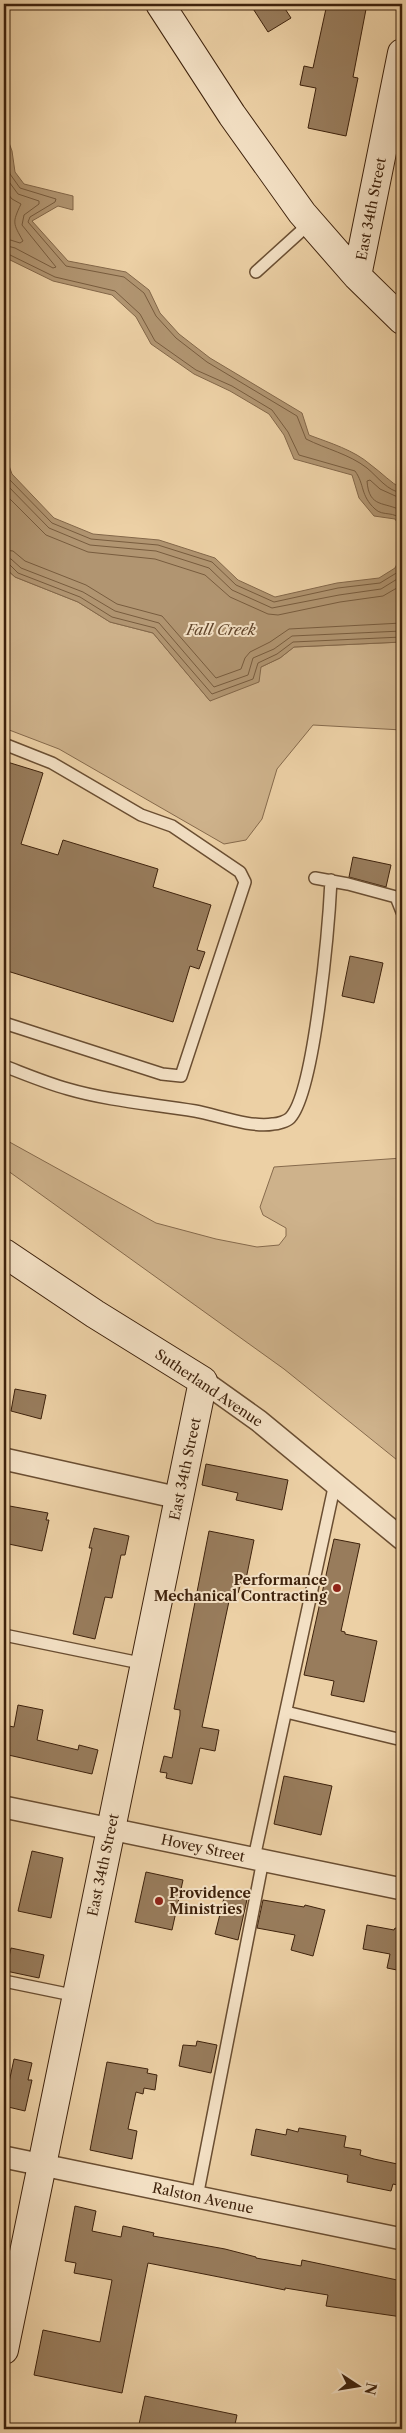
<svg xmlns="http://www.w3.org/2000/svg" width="406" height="2433" font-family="'Libre Caslon Text',serif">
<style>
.green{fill:#ceb28b;stroke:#866a4c}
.water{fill:#b19571;stroke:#836749}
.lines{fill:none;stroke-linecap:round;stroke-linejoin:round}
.shore{stroke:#785c3e;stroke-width:1}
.building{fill:#987c5c;stroke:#3e220c}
.lane-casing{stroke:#6a4e32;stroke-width:14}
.street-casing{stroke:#6a4e32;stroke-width:24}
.secondary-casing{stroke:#3e220c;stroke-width:30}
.lane{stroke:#f3e0c4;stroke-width:11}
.street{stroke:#f3e0c4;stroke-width:21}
.secondary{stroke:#f3e0c4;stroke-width:28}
.poi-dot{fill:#8f2418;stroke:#f3e0c4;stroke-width:2}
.labels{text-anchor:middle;stroke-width:4;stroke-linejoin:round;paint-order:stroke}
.street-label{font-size:14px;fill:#3e220c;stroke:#f3e0c4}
.poi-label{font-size:14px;font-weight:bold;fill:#3e220c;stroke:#f3e0c4;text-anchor:end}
.water-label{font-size:15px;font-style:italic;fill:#60442a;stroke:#f3e0c4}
</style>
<rect width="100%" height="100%" fill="#ecd0a5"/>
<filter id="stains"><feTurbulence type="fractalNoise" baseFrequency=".004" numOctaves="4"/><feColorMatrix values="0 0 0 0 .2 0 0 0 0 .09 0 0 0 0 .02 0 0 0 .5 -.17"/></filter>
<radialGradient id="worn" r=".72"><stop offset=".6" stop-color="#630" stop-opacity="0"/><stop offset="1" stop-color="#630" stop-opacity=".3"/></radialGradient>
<path class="green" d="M4,567L15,577L78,602L110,622L153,633L210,701L261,667L280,658L294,647L402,642V730L313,725L277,769L262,819L246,840L224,844L59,749L4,728Z
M4,1139L156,1223L216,1239L257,1247L279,1245L286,1236V1228L263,1215L260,1207L274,1167L402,1158V1464L284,1369L4,1168Z"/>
<path class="water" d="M4,129L12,151L15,172L24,184L73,196V210L58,206L32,221L68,261L126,272L149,290L160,313L179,334L210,358L302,413L309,435C330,443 354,450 371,465C382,473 390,482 402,489V530L395,519L374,516L359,498L352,475L294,459L284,435L269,414L230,391L194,374L151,344L136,317L112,295L53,281L4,257Z
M4,452L12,474L54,518L93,534L159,540L215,558L238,580L275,597L337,583L379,578L395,568L402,554V642L294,647L280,658L261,667L259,682L210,701L153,633L110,622L78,602L15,577L4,567Z"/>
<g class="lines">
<path class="shore" d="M4,144L10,174L20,188L56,199L55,202L30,217L28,222L66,266L124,277L144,293L156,316L176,338L207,362L297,416L306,439C326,449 349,454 367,468C378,477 387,491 402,493
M4,175L18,194L39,201V204L24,215L22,225L56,267L53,268L15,248L4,245
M4,189L12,199L21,204C12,223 13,223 23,241L20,243L4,238
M4,252L55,277L115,291L140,314L155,341L196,370L232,386L272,410L288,432L299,455L355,471C365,485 360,495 375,509C383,517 395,510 402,521
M4,467L8,478L52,523L91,539L158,545L212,562L236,585L274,602L338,588L380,583L398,572L402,565
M4,482L49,528L90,545L156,551L209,568L232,590L272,608L339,595L381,589L402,576
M4,493L46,535L88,552L155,559L205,575L230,597L268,614L278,615L340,602L383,596L402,585
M402,499L380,489L370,480L367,481C369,509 385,501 402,511
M4,550L13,551L25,561L86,585L117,604L162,616L216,678L241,669L245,658L250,652L270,642L289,629L402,623
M4,557L11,559L21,568L83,592L115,611L159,623L214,687L248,675L253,658L274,649L292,636L402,631
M4,563L9,564L18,573L80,597L112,617L155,628L212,694L253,679L258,663L277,654L293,642L402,637"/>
</g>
<path class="building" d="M250,4H282L291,18L268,32Z
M327,4H367L353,77L358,78L346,136L308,128L316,88L300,85L304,66L313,68Z
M4,761L43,773L21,844L58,855L63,840L158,869L153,887L211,905L197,950L205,952L199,969L190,966L173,1022L4,970Z
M353,857L391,865L386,887L349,877Z
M350,956L383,963L374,1003L342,996Z
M15,1389L46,1395L41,1419L11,1411Z
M206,1464L288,1480L282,1510L236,1500L238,1493L202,1485Z
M4,1505L48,1513L46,1520H49L42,1551L4,1543Z
M94,1528L129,1536L125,1555H121L112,1598L105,1597L95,1639L73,1634L92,1548H89Z
M209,1531L254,1540L245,1584L241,1583L238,1593L231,1592L202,1727L219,1730L215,1751L200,1748L192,1784L166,1778L167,1773L160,1772L164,1756L172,1758L180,1715V1710L174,1709Z
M334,1539L360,1544L341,1631L345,1632V1634L377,1641L364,1702L331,1695L334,1681L304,1675Z
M18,1705L43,1710L37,1740L78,1750L79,1745L98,1750L92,1774L4,1754V1725L14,1727Z
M284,1776L332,1786L321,1835L274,1824Z
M32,1851L63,1858L51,1918L18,1911Z
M146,1872L183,1880L172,1930L135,1922Z
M226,1890L248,1895L238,1940L215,1934Z
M263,1900L304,1907L305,1905L325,1910L313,1956L291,1950L295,1935L257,1928Z
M367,1925L394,1930L395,1928L402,1929V1971L387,1968L390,1954L363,1949Z
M11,1948L44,1955L39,1978L6,1971Z
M197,2041L217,2045L211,2073L179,2066L183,2045L196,2046Z
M14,2059L32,2063L28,2080H32L25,2111L4,2106Z
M107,2062L148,2069L147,2073L157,2075L155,2090L144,2088L143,2094L136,2092L128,2129L137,2131L132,2159L90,2150Z
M299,2128L346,2136L344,2147L361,2150L360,2155L374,2159L402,2165V2186L393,2184L391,2191L347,2182L348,2175L251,2155L256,2129L286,2135L287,2129L298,2132Z
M75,2206L96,2211L92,2231L121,2237L123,2226L154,2233L153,2236L225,2249L256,2257V2258L301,2266L302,2260L402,2281V2317L326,2306L328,2295L285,2288V2290L148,2263L122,2393L34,2375L43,2330L100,2342L112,2280L74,2273L76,2263L65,2261Z
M145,2396L237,2415L234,2429H138Z"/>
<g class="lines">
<defs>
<path id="lane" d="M256,272L310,223
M4,744L52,763L141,815L172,826L240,872L245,882L181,1076L162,1074L4,1023
M315,878L348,884L396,897L402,912
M4,1066C25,1074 46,1083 68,1089C109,1101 153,1104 195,1111C217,1115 251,1128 273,1124C278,1124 287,1121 290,1118C315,1092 329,922 331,880
M4,1635L145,1664
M286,1712L402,1740
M254,1858L335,1483
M4,1981L77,1996
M197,2197L263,1860"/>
<path id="street" d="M203,1381L259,1421L402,1539
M4,1459L179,1498
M4,1807L402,1889
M4,2157L402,2239"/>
<path id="secondary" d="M160,4L232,115L302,213L357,276L402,320
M357,276L402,53
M4,1253L95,1314L203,1381L4,2350"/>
</defs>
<use href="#lane" class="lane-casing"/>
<use href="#street" class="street-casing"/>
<use href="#secondary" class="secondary-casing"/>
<use href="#lane" class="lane"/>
<use href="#street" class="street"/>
<use href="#secondary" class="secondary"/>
</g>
<g class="poi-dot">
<circle cx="337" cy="1588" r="5"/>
<circle cx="159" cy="1901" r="5"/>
</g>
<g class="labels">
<g class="street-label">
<text transform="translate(371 209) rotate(-79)" y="5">East 34th Street</text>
<text transform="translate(209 1388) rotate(34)" y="5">Sutherland Avenue</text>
<text transform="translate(185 1469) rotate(-78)" y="5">East 34th Street</text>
<text transform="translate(203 1848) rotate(12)" y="5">Hovey Street</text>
<text transform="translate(103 1865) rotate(-78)" y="5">East 34th Street</text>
<text transform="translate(203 2198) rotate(12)" y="5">Ralston Avenue</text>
</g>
<g class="poi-label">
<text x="327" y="1585">Performance<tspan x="327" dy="16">Mechanical Contracting</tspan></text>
<text x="169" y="1898" text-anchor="start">Providence<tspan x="169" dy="16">Ministries</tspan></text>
</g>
<g class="water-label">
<text x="221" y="635">Fall Creek</text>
</g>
</g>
<rect width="406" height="2433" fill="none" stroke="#ecd0a5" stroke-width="20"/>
<rect x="5" y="5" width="396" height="2423" fill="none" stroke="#3e220c" stroke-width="2.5"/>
<rect x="10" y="10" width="386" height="2413" fill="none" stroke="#3e220c"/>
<g transform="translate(358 2386) rotate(102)" stroke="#f3e0c4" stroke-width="4" paint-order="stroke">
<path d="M0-4L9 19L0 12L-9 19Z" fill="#3e220c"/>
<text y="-8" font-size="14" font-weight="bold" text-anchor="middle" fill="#3e220c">N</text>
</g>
<rect width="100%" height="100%" filter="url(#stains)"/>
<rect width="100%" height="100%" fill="url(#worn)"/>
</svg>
